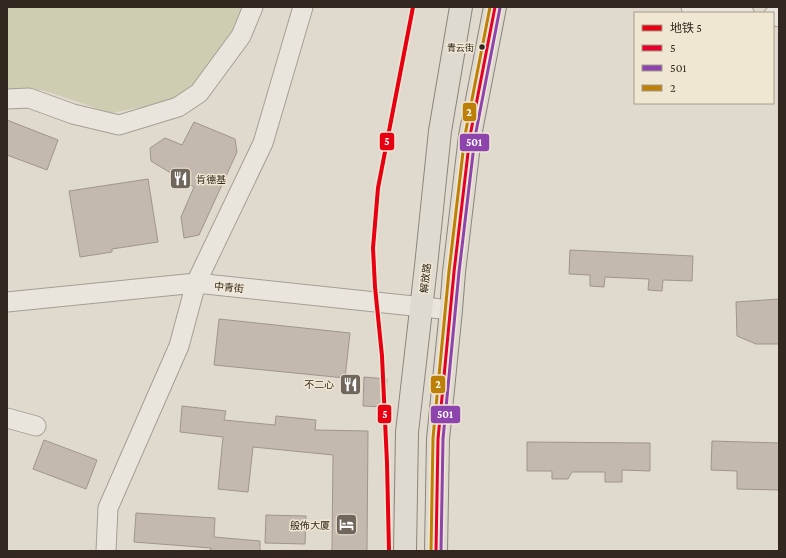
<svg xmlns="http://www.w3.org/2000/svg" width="786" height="558" font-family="'Crimson Pro','Noto Sans SC',serif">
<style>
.green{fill:#cfcdb1}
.building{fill:#c3b9ae;stroke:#9f958d}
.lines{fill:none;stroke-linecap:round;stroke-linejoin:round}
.minor-casing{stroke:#a59e95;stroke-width:21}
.major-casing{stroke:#8b847d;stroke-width:24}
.minor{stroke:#e9e5dd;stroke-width:19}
.major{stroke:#dfdad0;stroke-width:22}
.bus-1-casing{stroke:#f0e7d3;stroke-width:6}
.bus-2-casing{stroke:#f0e7d3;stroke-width:6}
.bus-3-casing{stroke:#f0e7d3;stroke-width:6}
.bus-1{stroke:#e4002b;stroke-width:3}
.bus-2{stroke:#8e44ad;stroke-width:3}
.bus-3{stroke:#bc8009;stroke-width:3}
.metro-1-casing{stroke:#f0e7d3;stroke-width:7}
.metro-1{stroke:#e60012;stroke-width:4}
.bus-dot{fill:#32281f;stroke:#f0e7d3;stroke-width:1.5}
.labels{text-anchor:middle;stroke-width:3;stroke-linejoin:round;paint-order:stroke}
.bus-label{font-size:9px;fill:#32281f;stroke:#f0e7d3;text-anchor:end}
.poi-label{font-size:10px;fill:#32281f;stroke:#f0e7d3;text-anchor:end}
.street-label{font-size:10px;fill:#32281f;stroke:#f0e7d3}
.line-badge{stroke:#f0e7d3;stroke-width:1.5}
.badge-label{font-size:11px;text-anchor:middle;font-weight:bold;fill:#fff}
</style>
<rect width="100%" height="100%" fill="#e0d9cd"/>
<path class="green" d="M7,7H245L240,20L188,98L111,113L42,90L7,94Z"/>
<path class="building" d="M7,120L58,140L47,170L7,155Z
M194,122L235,139L237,152L199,235L184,238L181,217L194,187L151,161L150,148L165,138L182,145Z
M148,179L158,242L112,249V252L80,257L69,191Z
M570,250L693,256L692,281L663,280L662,291L648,290L649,279L605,277L604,287L590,286V275L569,274Z
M779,299V344H756L737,336L736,302Z
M219,319L350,333L345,378L214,365Z
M364,377L387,379L385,407L363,406Z
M182,406L226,411L224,420L275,425L276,416L316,420L315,430L368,431L367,551H332L333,455L253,447L248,492L218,489L223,437L180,432Z
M44,440L97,460L86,489L33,469Z
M712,441L779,443V490L737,489V471L711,470Z
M527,442L650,443V471L622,470V482H605V472H572L568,479H552V471H527Z
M136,513L215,518L214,537L260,541V551H210L211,548L134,542Z
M266,515L306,516L305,544L265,543Z"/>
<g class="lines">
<defs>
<path id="minor" d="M691,7L744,13
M773,16L779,17
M7,99L29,98L73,114L119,125L178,107L199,93L241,36L253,7
M7,302L196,283L451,310
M7,418L36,426
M106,551L108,508L179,346L196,283L263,143L303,7"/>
<path id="major" d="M405,551L407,432L426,266L440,131L461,7
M436,551L438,439L451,310L454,272L470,136L495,7"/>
</defs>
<use href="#minor" class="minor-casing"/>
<use href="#major" class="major-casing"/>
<use href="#minor" class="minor"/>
<use href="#major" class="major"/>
<defs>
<path id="bus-1" d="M436,551L438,439L454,272L470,136L495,7"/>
<path id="bus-2" d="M441,551L443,439L459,272L475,137L500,8"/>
<path id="bus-3" d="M431,551L433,438L449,271L465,135L490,7"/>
</defs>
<use href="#bus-1" class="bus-1-casing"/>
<use href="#bus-2" class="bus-2-casing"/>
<use href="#bus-3" class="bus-3-casing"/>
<use href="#bus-1" class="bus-1"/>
<use href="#bus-2" class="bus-2"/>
<use href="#bus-3" class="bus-3"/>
<defs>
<path id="metro-1" d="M389,551L387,463L382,356L375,287L373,248L378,188L413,7"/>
</defs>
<use href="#metro-1" class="metro-1-casing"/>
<use href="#metro-1" class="metro-1"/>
</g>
<defs>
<symbol id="restaurant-square" viewBox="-11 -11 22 22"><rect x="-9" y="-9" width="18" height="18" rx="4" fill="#6f665c" stroke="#f0e7d3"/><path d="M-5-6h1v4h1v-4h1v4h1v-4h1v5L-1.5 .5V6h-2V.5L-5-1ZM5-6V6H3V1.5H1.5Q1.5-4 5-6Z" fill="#fff"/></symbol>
<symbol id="hotel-square" viewBox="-11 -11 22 22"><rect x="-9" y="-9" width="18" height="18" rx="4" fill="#6f665c" stroke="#f0e7d3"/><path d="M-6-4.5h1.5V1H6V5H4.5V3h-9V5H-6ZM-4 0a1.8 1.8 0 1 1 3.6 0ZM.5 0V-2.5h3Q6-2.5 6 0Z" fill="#fff"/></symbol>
</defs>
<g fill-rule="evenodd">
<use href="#restaurant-square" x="168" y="166" width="25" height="25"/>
<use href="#restaurant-square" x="338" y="372" width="25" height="25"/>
<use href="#hotel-square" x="334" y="512" width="25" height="25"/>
</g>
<circle class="bus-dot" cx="482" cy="47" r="3.5"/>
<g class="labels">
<g class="bus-label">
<text x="474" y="51">青云街</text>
</g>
<g class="poi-label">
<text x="196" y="183" text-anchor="start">肯德基</text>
<text x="334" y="388">不二心</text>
<text x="330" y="529">般佈大厦</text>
</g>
<g class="street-label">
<text transform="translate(425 278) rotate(-83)" y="4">解放路</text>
<text transform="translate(229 287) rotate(6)" y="4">中青街</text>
</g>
</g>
<g class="line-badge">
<rect x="462" y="102" width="15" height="20" rx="4" fill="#bc8009"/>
<rect x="379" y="132" width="16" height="19" rx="4" fill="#e60012"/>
<rect x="459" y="133" width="31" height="19" rx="4" fill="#8e44ad"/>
<rect x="430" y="375" width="16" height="19" rx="4" fill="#bc8009"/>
<rect x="377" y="404" width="15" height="20" rx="4" fill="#e60012"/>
<rect x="430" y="405" width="31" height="19" rx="4" fill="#8e44ad"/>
</g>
<g class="badge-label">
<text x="469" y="116">2</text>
<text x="387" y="145">5</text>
<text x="474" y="146">501</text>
<text x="438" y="388">2</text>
<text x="385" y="418">5</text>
<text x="445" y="418">501</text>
</g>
<rect width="786" height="558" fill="none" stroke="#32281f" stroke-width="16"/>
<rect x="634" y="12" width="140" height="92" fill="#f0e7d3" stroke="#a49b8b"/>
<rect x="642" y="25" width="20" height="6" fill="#e60012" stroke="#a49b8b"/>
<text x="670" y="32" font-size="12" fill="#32281f">地铁 5</text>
<rect x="642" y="45" width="20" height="6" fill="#e4002b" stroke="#a49b8b"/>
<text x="670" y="52" font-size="12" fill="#32281f">5</text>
<rect x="642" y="65" width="20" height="6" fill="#8e44ad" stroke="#a49b8b"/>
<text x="670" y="72" font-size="12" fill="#32281f">501</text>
<rect x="642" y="85" width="20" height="6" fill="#bc8009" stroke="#a49b8b"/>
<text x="670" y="92" font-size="12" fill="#32281f">2</text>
</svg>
